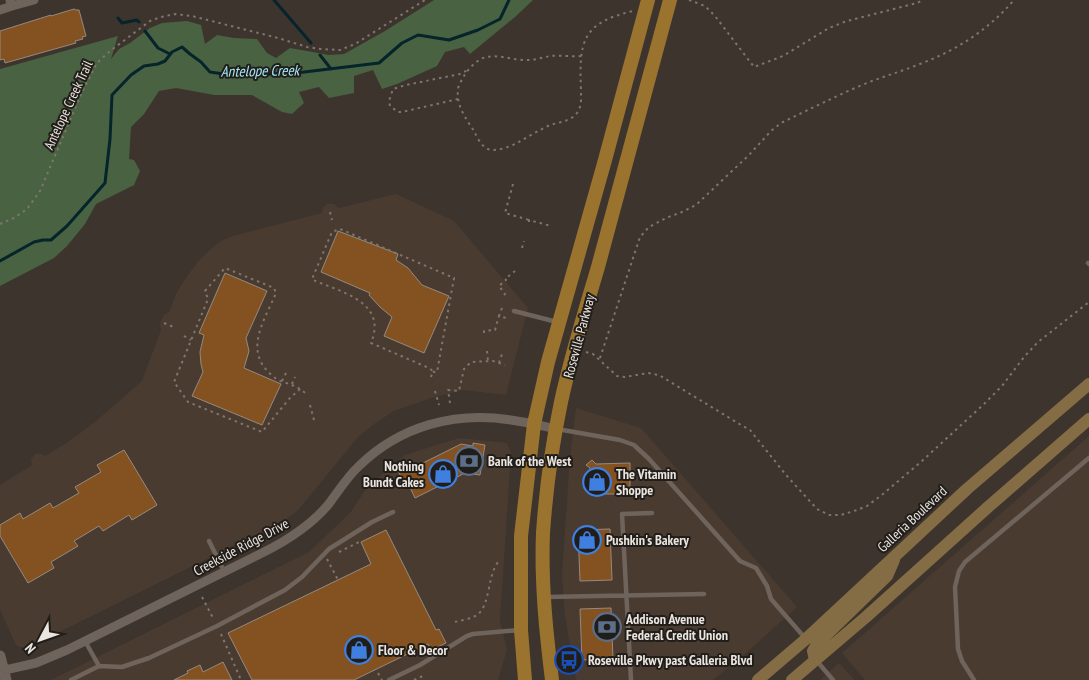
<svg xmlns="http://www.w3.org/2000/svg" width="1089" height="680" font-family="'PT Sans Narrow',sans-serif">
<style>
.built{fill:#4a3b31}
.green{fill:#496241}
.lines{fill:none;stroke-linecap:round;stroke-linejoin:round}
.stream{stroke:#06242b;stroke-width:3}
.building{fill:#845221;stroke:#948a81}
.path{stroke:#7d766f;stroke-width:2;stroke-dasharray:2.5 4;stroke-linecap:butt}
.service{stroke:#6e645c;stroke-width:4.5}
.minor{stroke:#6e645c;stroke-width:9}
.tertiary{stroke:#6e645c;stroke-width:11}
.secondary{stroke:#846c45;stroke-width:12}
.primary{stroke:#9a742e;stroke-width:14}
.labels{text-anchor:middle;stroke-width:4;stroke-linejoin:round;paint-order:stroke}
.street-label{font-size:14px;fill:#ebe5e0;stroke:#211d19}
.poi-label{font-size:14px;font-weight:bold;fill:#ebe5e0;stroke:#211d19;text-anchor:start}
.water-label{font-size:15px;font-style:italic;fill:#a1e7f9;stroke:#211d19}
</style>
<rect width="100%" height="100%" fill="#3d342d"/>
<path class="built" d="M396,194L454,221L528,308L506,395L463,390L431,398L394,411L374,424L358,437L299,509L285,520L27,648L20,647L16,645L0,610V485L32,465L31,460L35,454H42L45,456L68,442L95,422L142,381L161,330L160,325L161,320L165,314L169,312L176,294L185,279L200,259L210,250L221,241L233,236L322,213L323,208L327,204H334L339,208Z
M576,408L641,428L797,607L745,654L713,680H576L565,616L562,576L570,458Z
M1089,436V680H865L842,653Z
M459,438L507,443L511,453L500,620L507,650L498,680H51L309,552L350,513L368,486L405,455Z
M839,663L855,680H820Z"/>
<path class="green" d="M434,0H533L515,17L470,54L464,47L445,52L437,66L397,84L382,89L373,70L354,76V93L329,98L319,87L299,92L304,103L292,114L282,112L252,95H214L176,88L159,91L144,114L131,127L129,159L134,160L140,171L134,185L96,204L85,224L67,246L54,258L0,286V69L118,36L111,59L119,49L130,43L150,28L162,23L187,21L201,25L205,44L217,35L234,38L257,39L267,53L276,58L290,48L329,55L344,54L385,31Z"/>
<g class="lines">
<path class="stream" d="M274,0L311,43
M118,18L122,23L137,20L139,22
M145,31L158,48L170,54
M320,55L331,69
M0,261L34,242L43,240H51L67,226L105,183L110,139L112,95L131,75L144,66L158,64L165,61L172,52L182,47L190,54L201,62L210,72L230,75L244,71L268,74L296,73L379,63L402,43L418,35L449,40L478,30L500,19L509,0"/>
</g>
<path class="building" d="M74,9L76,10H79L86,36L82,37L83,39L75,41L76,43L5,63L4,59L0,60V31L51,15V16Z
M338,231L398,254L396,260L408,268L422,285L449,296L424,353L384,336L392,317L380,307L369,295L370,293L321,272Z
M225,273L267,291L246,338L249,351L244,368L281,384L262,425L192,396L203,372L201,364L200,352L204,335L199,333Z
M473,443L485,445L480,475L465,473L415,498L407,481L404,482L398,471L409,465L411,469L461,444L473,446Z
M124,450L157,505L132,520L129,515L103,531L99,526L74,541L78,546L51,562L54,568L28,583L0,536V525L20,513L23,519L50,503L53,508L79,493L75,487L101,472L97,465Z
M592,460L596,464L630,463V494H591L590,468L586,465Z
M610,529L612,580L580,581L578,530Z
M386,530L436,630L439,629L446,643L431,650L428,644L354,680H252L228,633L371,564L361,542Z
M611,608L613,658L582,660L580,609Z
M223,662L232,680H174L188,673L187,671L200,665L203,672Z"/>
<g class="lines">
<path class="path" d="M689,0L705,6L715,16L754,67L783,56L829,28L847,21L917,3L923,0
M581,56C572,57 559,55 551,56C543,57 536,60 528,60C513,61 498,53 483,58C476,61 468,69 464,76C462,80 458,85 458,90C456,105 466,119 474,131C477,137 481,146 488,149C496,152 509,147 517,143C528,137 539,130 550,125C560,122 571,121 577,113C582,106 581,98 581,91C579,42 581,23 633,11
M458,99L402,112H398L390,106L389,101L393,89L406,85L460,74L468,70
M513,184L505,213L529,220
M330,212L332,220
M529,222V220L551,226
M0,224L14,218L27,209L40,191L82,92L97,63L110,51L150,21L161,17L175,14L192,16L278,38L307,47L320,49L340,50L355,44L425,0
M522,248L524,241
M504,295L505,294L499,286L506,280L505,279L515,271
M502,308L499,316L506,318L508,317
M164,323L176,328
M484,333V331L495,330L499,316
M184,336L191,340
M487,351L488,361
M586,352L593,354L617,376L625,377L648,373L659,375L741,425L750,430L786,475L817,509L829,515H841L857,510L867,506L883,494L922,461L984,404L1002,386L1024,357L1038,342L1089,302
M600,358L640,237L649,227L666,218L682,212L696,205L749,155L771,131L781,123C808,110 834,97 862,85C881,77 900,72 920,64C957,50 988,30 1014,0
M499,363L502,354
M431,377L433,371L434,372H437L454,278L340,229L332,232L312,279L313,280C341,292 388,302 371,343L429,368L433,371
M282,381L286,373
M292,384L295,377
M300,389L289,399L262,432L188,402L174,382L208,299L205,291L225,268L274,288L276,293C267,315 247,344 264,367C268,372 273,377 278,380C288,384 299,386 306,394
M435,391L439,405
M450,403L448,390L459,391L464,369L471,362L493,361L505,365
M310,405L314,420L316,421
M339,552L361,541
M327,559L338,580
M202,597L213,618
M455,622C462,620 471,619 477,615C491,605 487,574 499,561
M221,634L241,680
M378,673L382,680
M414,680L425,675"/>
<path class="service" d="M1088,263L1089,264
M514,311L557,322
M557,429L620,440L634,445L649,459L740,561L756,568L767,586L771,599L805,638
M209,541L224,571
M545,597L704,594
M85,641L99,666
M816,660L833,680
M71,680L99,666L122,667L149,658L217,626L285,590L302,577L329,549L372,522L393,512
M389,680L420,665L467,636L473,634L520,630
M631,680L622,514L652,513
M974,680L962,661L958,649L955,587L959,571L965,562L1089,458"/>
<path class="minor" d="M12,6L34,0
M0,10L12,6L10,0
M0,671L36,663L67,650L264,552C288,540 310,526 328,505C338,492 347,477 359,466C400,426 455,411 511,420C526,422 541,425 556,429"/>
<path class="tertiary" d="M0,656L6,680"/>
<path class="secondary" d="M815,660L813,651L817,644L887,576L894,560
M758,680L806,639L967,489L1089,384
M792,680L866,617L987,508L1089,419"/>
<path class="primary" d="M525,680L521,630V536L534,424L548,362L605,160L648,0
M552,680C546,631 541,582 543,533C546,489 552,445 561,402C571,356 585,311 598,267C622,178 646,89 670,0"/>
</g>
<defs>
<symbol id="bank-ring" viewBox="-11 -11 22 22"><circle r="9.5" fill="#211d19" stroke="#5c6f8a" stroke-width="1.5"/><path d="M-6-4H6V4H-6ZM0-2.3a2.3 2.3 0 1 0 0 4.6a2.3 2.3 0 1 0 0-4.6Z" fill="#5c6f8a"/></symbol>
<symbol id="shop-ring" viewBox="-11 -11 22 22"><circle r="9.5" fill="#211d19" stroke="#3f7fe0" stroke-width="1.5"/><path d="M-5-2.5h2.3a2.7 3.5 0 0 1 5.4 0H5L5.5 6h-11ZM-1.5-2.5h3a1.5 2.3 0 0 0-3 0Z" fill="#3f7fe0"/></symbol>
<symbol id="bus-ring" viewBox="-11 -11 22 22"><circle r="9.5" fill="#211d19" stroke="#1a4fb4" stroke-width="1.5"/><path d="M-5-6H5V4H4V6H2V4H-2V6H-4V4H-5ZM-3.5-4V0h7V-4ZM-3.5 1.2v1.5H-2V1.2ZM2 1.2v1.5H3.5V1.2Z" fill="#1a4fb4"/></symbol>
</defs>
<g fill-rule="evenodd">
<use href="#bank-ring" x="453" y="445" width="32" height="32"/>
<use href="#shop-ring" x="427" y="458" width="32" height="32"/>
<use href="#shop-ring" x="581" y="466" width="32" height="32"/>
<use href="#shop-ring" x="571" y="524" width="32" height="32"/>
<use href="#bank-ring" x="591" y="611" width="32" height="32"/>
<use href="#shop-ring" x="343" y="634" width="32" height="32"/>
<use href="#bus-ring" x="553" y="644" width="32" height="32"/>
</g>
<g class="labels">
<g class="street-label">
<text transform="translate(68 105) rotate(-65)" y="5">Antelope Creek Trail</text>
<text transform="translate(579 336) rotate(-75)" y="5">Roseville Parkway</text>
<text transform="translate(912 519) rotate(-43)" y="5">Galleria Boulevard</text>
<text transform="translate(241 547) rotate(-28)" y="5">Creekside Ridge Drive</text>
</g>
<g class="poi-label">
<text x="488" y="466">Bank of the West</text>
<text x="424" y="471" text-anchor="end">Nothing<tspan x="424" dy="16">Bundt Cakes</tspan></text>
<text x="616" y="479">The Vitamin<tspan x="616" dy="16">Shoppe</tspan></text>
<text x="606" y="545">Pushkin's Bakery</text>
<text x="626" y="624">Addison Avenue<tspan x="626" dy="16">Federal Credit Union</tspan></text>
<text x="378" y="655">Floor &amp; Decor</text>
<text x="588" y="665">Roseville Pkwy past Galleria Blvd</text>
</g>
<g class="water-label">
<text transform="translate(260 71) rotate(-1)" y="5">Antelope Creek</text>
</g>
</g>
<g transform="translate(40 640) rotate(229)" stroke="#211d19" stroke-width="4" paint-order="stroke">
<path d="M0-4L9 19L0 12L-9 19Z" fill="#ebe5e0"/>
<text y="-8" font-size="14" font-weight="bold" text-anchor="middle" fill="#ebe5e0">N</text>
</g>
</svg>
